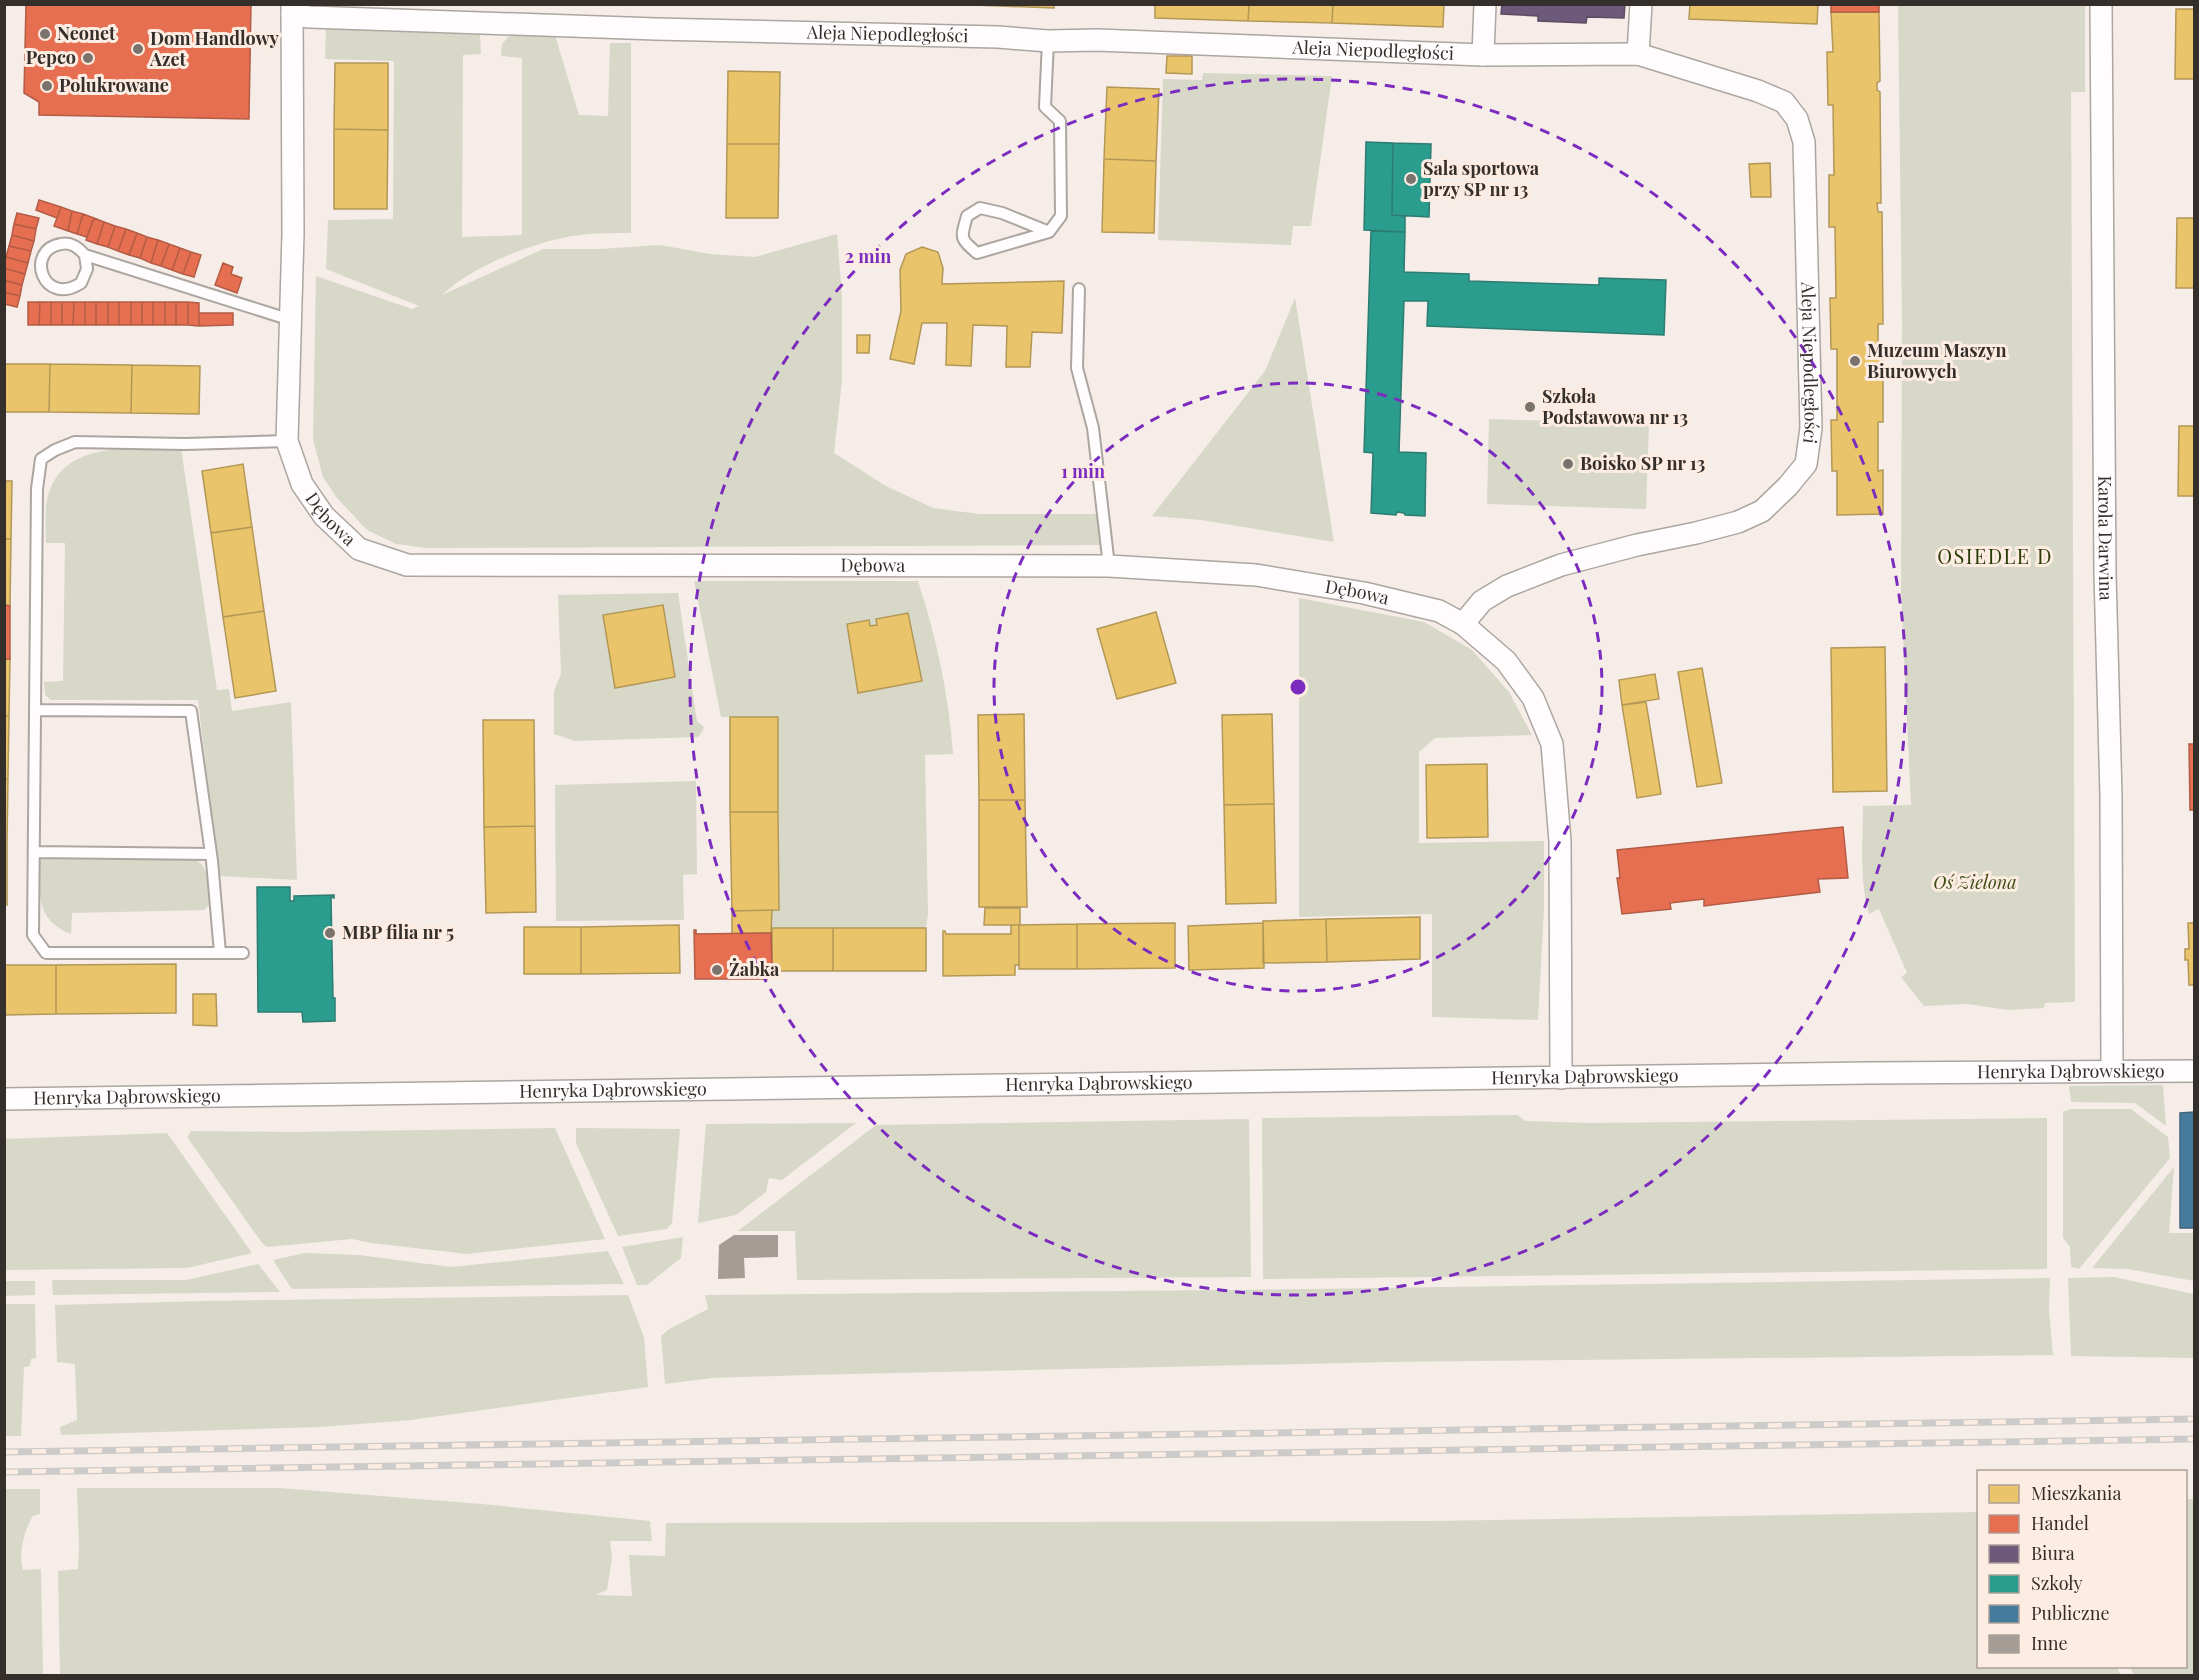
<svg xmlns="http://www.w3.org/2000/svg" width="2199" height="1680" font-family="'Playfair Display',serif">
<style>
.green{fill:#d7d8c8}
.homes{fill:#e9c46a;stroke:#b39757;stroke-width:1.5}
.shops{fill:#e76f51;stroke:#b25c46;stroke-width:1.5}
.offices{fill:#6d597a;stroke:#5c4c62;stroke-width:1.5}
.schools{fill:#2a9d8f;stroke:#2d7c71;stroke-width:1.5}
.public{fill:#457b9d;stroke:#40647b;stroke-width:1.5}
.building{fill:#a69c96}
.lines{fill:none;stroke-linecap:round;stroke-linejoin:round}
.lane-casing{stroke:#aca5a0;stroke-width:14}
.street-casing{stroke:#aca5a0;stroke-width:24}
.lane{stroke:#fefcfc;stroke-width:10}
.street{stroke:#fefcfc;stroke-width:21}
.rail-casing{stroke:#cdcbc9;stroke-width:7}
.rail{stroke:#fcece2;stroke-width:4.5;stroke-dasharray:14;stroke-linecap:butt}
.ring{fill:none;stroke:#7b2cbf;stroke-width:3;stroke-dasharray:10 8}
.poi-dot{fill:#79726d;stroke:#fcece2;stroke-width:2}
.labels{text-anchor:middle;stroke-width:6;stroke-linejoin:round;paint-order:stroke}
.poi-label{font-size:18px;font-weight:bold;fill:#352f2b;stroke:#fcece2;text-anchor:start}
.street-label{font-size:18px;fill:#352f2b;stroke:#fcece2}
.park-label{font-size:18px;font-style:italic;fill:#3d4c15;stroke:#fcece2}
.neighbourhood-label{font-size:20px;letter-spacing:1.5px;fill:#283b05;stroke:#fcece2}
.centre{fill:#7b2cbf;stroke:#fcece2;stroke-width:3}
.ring-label{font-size:18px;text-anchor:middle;font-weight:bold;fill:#7b2cbf;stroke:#fcece2;stroke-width:6;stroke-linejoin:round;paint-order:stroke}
</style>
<rect width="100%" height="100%" fill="#f6ede8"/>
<path class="green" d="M1898,5H2085V92H2071L2075,1002L2045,1003L2044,1008L2008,1010L1968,1004L1924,1006L1901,977L1907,973L1879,909L1869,914C1859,878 1863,842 1863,806L1911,805L1901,590L1902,322Z
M326,29L480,35L481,54L463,55L462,237L522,235V58L501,56L502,44L509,36L555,35L579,115L608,116L610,43H631V233C617,233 603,233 589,234C546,237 473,264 442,295L543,249H599L660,245L710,254L755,257L837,234L842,296V380L834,453L886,486L933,508L979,514H1103L1106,545L426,548L396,544L367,530L337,498L323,477L313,439L316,276L412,309L419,306L326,269L328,220L393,219L394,61L325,59Z
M1203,73L1332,76L1311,226H1293L1291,245L1158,240L1163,79L1202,80Z
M1295,298L1334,542L1201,520L1152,516L1265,371Z
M1489,419L1649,424L1646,509L1487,504Z
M181,448L217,690L229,689L232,711L291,702L297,880L219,876L198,700H51L45,695L44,682L63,681L65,543H46C46,528 44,510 48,496C63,439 135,449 181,448Z
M694,581H918C936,636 949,695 953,754L925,755L928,914L926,928H772V910L779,909L778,717H721Z
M678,593L697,721L704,727L702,732L698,737L575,741L554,734V691L561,674L558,595Z
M1299,598L1424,622L1472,650L1509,692L1532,735L1435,738L1419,752V843L1544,841V910L1538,1020L1432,1017V914L1299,917Z
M696,781L697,874L683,875L684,920L556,921L555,785Z
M39,858L196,860C211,869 208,888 210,904L204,910L72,913L71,934C34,920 40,891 39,858Z
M2163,1085L2166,1126L2135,1103L2071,1102L2069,1086Z
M2071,1109H2131L2168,1137L2170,1158L2079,1269L2071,1267L2070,1247L2063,1238V1112Z
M1517,1115L1526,1121L1590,1123L2047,1118V1269L1263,1279L1262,1118Z
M1249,1119L1251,1277L797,1280L795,1231H738L876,1125Z
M856,1123L782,1180L769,1178L766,1192L736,1215L698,1223L706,1124Z
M555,1128L605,1239L467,1254L371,1243L352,1239L267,1247L262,1243L187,1137L191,1131L293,1132Z
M576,1128L680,1129L672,1223L667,1229L618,1236L576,1143Z
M167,1133L252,1253L187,1268L5,1270V1139Z
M2174,1167L2169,1233H2194V1281L2128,1269L2092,1268Z
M683,1237L681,1258L647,1285H637L622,1247Z
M608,1251L624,1284L292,1289L273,1260L305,1253L359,1255L451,1267Z
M258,1264L280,1292L53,1295L52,1280H186Z
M2114,1277L2194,1294V1358L2071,1356L2068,1278Z
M2050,1278L2049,1310L2053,1355L1388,1362L806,1375L712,1378L665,1384L661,1336L669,1329L708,1309L705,1295L1312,1289Z
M5,1281H35V1295L5,1296Z
M628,1295L644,1337L648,1387L411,1420L320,1427L61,1435L60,1427L77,1420L75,1364L57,1362L55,1305L206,1301Z
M5,1304H35L36,1358L31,1359L30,1366L24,1367L21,1436H5Z
M77,1488H279L482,1504L650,1521L652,1541H610L612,1558L607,1590L595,1595L632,1596L629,1555L665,1556L666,1523L1432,1521L1978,1512V1666L2116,1667L2121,1675H60L58,1571L78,1569L79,1548Z
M4,1489H40V1514L33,1516C24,1530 18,1554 23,1570L41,1569L43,1675H5Z
M2186,1499H2194V1675H2134L2130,1667L2186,1666Z"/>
<path class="homes" d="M948,4H1054V8Z
M1155,4H1249L1248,21L1155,18Z
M1249,4H1333L1332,23L1248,21Z
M1333,4H1444L1443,27L1332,23Z
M1690,4H1818L1817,24L1689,19Z
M2176,9H2194V79H2175Z
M1831,12H1879L1880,81L1877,83V90L1880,92L1881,203H1877L1878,212H1882L1883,324H1878V347L1883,348V422H1878V471L1883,470V514L1837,515V471H1832L1831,420H1837V349H1831L1830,298H1836L1835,227H1829V175H1834L1833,105H1828L1827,52H1833Z
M1167,56H1192V74L1166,73Z
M335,63H388V130L334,129Z
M728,71L780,72L779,144H727Z
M1107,87L1159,89L1156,161L1104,159Z
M334,129L388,130L387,209H334Z
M727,144H779L778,218H726Z
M1104,159L1156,161L1154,233L1102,232Z
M1770,163L1771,197H1751L1749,164Z
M2177,218H2194V288H2176Z
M922,247L938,252L943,268L942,284L1064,281L1062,333L1032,332L1030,367H1006L1007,326L973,325L971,366L946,365L947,323H922L914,364L890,359L901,311L900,270L906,254Z
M857,335H870L869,353H857Z
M4,364H50L49,412H4Z
M50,364L132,365L131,413L49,412Z
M132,365L200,366L199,414L131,413Z
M2179,426H2194V496H2178Z
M243,464L252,527L211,533L202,471Z
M4,481H12L11,539H4Z
M252,527L264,611L223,617L211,533Z
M4,539H11L10,606L4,605Z
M663,605L675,677L615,688L603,615Z
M264,611L276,691L235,698L223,617Z
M1156,612L1176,683L1117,699L1097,629Z
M908,613L922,681L858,693L847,624L869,620L870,626L877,625L876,619Z
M1885,647L1887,791L1833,792L1831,648Z
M4,659H10L9,716H4Z
M1702,668L1722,783L1697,787L1678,672Z
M1655,674L1659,699L1622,705L1619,680Z
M1646,702L1661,794L1637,798L1622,705Z
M1024,714L1025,800H979L978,715Z
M1272,714L1274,804L1224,805L1222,715Z
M4,716H9L8,779H4Z
M730,717H778V812H730Z
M483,720H534L535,826L484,827Z
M1487,764L1488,837L1427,838L1426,765Z
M4,779H8L7,844H4Z
M979,800H1025L1027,907H979Z
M1274,804L1276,903L1226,904L1224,805Z
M730,812H778L779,910L732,911Z
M535,826L536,912L486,913L484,827Z
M4,844H7V905H4Z
M985,908H1020V925H984Z
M772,910L771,933L732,934V911Z
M1420,917V959L1327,962L1326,919Z
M1326,919L1327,962L1263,963V921Z
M1175,923V968L1077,969V924Z
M1263,923L1264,968L1189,970L1188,926Z
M2188,923H2194V985H2189L2188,960H2185V949H2189Z
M1077,924V969H1019V925Z
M679,925L680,973L581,974V927Z
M1011,925H1019V965H1015V975L943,976V931H945L946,934H1011Z
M524,927H581V974H524Z
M772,928H833V971H772Z
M833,928H926V971H833Z
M176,964V1013L56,1014V965Z
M4,965H56V1014L4,1015Z
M193,994H216L217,1026L193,1025Z"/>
<path class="shops" d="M26,4H251L249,119L39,115V102L24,93Z
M1831,4H1879V12H1831Z
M39,200L61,207L57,218L36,210Z
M61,207L72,211L68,231L54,226Z
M72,211L83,214L77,234L68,231Z
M17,213L39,218L36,229L14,224Z
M83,214L94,218L87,237L77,234Z
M94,218L104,222L97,244L86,240Z
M104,222L115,226L108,247L97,244Z
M14,224L36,229L34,241L12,235Z
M115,226L126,229L118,251L108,247Z
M126,229L137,233L129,255L118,251Z
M137,233L147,237L140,258L129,255Z
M12,235L34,241L31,251L9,246Z
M147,237L158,240L151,263L140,258Z
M158,240L169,244L161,266L151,263Z
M169,244L180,248L172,270L161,266Z
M9,246L31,251L28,263L6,257Z
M180,248L191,252L183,274L172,270Z
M191,252L201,255L194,277L183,274Z
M6,257L28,263L25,274L4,268Z
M223,263L233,267L231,274L242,278L237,293L215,285Z
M4,268L25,274L22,285L4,280Z
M4,280L22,285L20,296L4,292Z
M4,292L20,296L17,307L4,304Z
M28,302H40L39,325H28Z
M40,302H51V325H39Z
M51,302H62V325H51Z
M62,302H74L73,325H62Z
M74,302H85V325H73Z
M85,302H96V325H85Z
M96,302H108V325H96Z
M108,302H119V325H108Z
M119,302H131V325H119Z
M131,302H142V325H131Z
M142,302H153V325H142Z
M153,302H165V325H153Z
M165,302H176V325H165Z
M176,302H188V325H176Z
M188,302L199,303V326L188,325Z
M199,313H233V325L199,326Z
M4,605L10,606V659H4Z
M2189,744H2194V810H2190Z
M1843,827L1848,878L1818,879L1820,892L1704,906V899L1670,903L1671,909L1622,914L1617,878H1620L1617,850Z
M694,930H696V934L771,933L772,967H767V979H695Z"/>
<path class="offices" d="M1502,4H1625L1624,18L1587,17L1586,23L1538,21V16L1501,14Z"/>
<path class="schools" d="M1366,142L1393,143L1392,215L1405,216V232L1364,230Z
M1393,143L1431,144L1429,217L1392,215Z
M1371,231L1405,232L1404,272L1469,274V281L1599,285V278L1666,280L1664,335L1427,326L1428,301H1404L1399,452L1426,453L1425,516L1405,515L1404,513L1397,512L1396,515L1371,513L1373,453L1364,452Z
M257,887H290V901H294V896L334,895V898L331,897L333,998H335V1021L303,1022L302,1012H258Z"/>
<path class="public" d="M2194,1112V1228H2180V1113Z"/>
<path class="building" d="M734,1235H778V1257L744,1258L745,1278L718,1279L719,1245Z"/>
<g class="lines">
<defs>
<path id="lane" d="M1048,41L1045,107L1060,121L1061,216L1049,232L977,253C959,238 961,238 967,216L980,208L1002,213L1049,232
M85,255L87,269L81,283C43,308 24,250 61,244C71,242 78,247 85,255L291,320
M1079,289L1077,368L1093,428L1109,566
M35,710L191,711L212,861L220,953
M34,852L211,854
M243,953H46L33,935L37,489L41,459L55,450L75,442L185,444L287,441"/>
<g id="street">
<path id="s1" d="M292,4L293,234L287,441L302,484L324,516L359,549L407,565L1109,566L1256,575L1364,593L1439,611L1463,624L1506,661L1533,698L1552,744L1560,841L1561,1078"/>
<path id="s2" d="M2101,4L2105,574L2111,796L2112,1071"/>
<path id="s3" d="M292,15L310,17L656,29L998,37L1048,41L1097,40L1483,55L1638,54L1758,91L1784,102L1797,119L1804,142L1811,428L1806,464L1788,486L1762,511L1738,522L1696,533L1637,545L1561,565L1507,586L1482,601L1463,624"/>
<path d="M1638,54L1641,4"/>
<path d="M1483,55L1485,4"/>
<path id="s4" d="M4,1099L1868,1073L2194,1071"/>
</g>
</defs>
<use href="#lane" class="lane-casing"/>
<use href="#street" class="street-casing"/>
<use href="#lane" class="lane"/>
<use href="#street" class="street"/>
<defs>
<path id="rail" d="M4,1452L2194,1419
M4,1472L2194,1439"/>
</defs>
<use href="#rail" class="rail-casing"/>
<use href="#rail" class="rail"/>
</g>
<g class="ring">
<circle cx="1298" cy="687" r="304"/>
<circle cx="1298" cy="687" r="608"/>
</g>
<g class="poi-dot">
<circle cx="45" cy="34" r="6"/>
<circle cx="138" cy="49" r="6"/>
<circle cx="88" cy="58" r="6"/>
<circle cx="47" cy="86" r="6"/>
<circle cx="1411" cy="179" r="6"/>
<circle cx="1855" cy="361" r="6"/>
<circle cx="1530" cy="407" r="6"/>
<circle cx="1568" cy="464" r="6"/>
<circle cx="330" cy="933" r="6"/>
<circle cx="717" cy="970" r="6"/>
</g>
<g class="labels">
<g class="poi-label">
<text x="57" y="40">Neonet</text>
<text x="150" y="45">Dom Handlowy<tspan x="150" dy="21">Azet</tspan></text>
<text x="76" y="64" text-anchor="end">Pepco</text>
<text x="59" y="92">Polukrowane</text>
<text x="1423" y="175">Sala sportowa<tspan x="1423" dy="21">przy SP nr 13</tspan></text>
<text x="1867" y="357">Muzeum Maszyn<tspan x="1867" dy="21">Biurowych</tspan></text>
<text x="1542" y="403">Szkoła<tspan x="1542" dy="21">Podstawowa nr 13</tspan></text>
<text x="1580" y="470">Boisko SP nr 13</text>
<text x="342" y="939">MBP filia nr 5</text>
<text x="729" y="976">Żabka</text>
</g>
<g class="street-label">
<text dy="6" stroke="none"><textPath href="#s3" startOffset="596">Aleja Niepodległości</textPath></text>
<text dy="6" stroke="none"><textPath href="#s3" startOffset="1082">Aleja Niepodległości</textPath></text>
<text dy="6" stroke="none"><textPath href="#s3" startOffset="1767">Aleja Niepodległości</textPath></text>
<text dy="6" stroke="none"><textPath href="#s1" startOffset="528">Dębowa</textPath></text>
<text dy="6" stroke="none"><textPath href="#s2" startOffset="534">Karola Darwina</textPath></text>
<text dy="6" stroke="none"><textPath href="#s1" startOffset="1086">Dębowa</textPath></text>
<text dy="6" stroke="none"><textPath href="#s1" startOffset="1572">Dębowa</textPath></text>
<text dy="6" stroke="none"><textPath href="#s4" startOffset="2067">Henryka Dąbrowskiego</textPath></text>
<text dy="6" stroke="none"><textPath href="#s4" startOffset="1581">Henryka Dąbrowskiego</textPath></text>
<text dy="6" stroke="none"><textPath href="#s4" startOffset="1095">Henryka Dąbrowskiego</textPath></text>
<text dy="6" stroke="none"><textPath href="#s4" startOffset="609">Henryka Dąbrowskiego</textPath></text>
<text dy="6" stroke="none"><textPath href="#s4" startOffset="123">Henryka Dąbrowskiego</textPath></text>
</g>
<g class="park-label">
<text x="1975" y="889">Oś Zielona</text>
</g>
<g class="neighbourhood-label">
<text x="1995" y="564">OSIEDLE D</text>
</g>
</g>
<circle cx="1298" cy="687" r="9" class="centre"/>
<g class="ring-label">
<text x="868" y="263">2 min</text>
<text x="1083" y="478">1 min</text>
</g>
<rect width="2199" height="1680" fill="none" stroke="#352f2b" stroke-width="12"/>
<rect x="1977" y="1470" width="210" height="198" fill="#fcece2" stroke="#aca099" stroke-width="1.5"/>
<rect x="1989" y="1485" width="30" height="18" fill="#e9c46a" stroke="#aca099" stroke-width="1.5"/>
<text x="2031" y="1500" font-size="18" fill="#352f2b">Mieszkania</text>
<rect x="1989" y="1515" width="30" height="18" fill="#e76f51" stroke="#aca099" stroke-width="1.5"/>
<text x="2031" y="1530" font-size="18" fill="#352f2b">Handel</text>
<rect x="1989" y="1545" width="30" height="18" fill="#6d597a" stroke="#aca099" stroke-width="1.5"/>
<text x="2031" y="1560" font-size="18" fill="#352f2b">Biura</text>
<rect x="1989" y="1575" width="30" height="18" fill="#2a9d8f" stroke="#aca099" stroke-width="1.5"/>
<text x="2031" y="1590" font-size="18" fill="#352f2b">Szkoły</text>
<rect x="1989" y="1605" width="30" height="18" fill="#457b9d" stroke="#aca099" stroke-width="1.5"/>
<text x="2031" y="1620" font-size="18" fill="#352f2b">Publiczne</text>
<rect x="1989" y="1635" width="30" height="18" fill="#a69c96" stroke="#aca099" stroke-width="1.5"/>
<text x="2031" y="1650" font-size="18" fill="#352f2b">Inne</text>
</svg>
